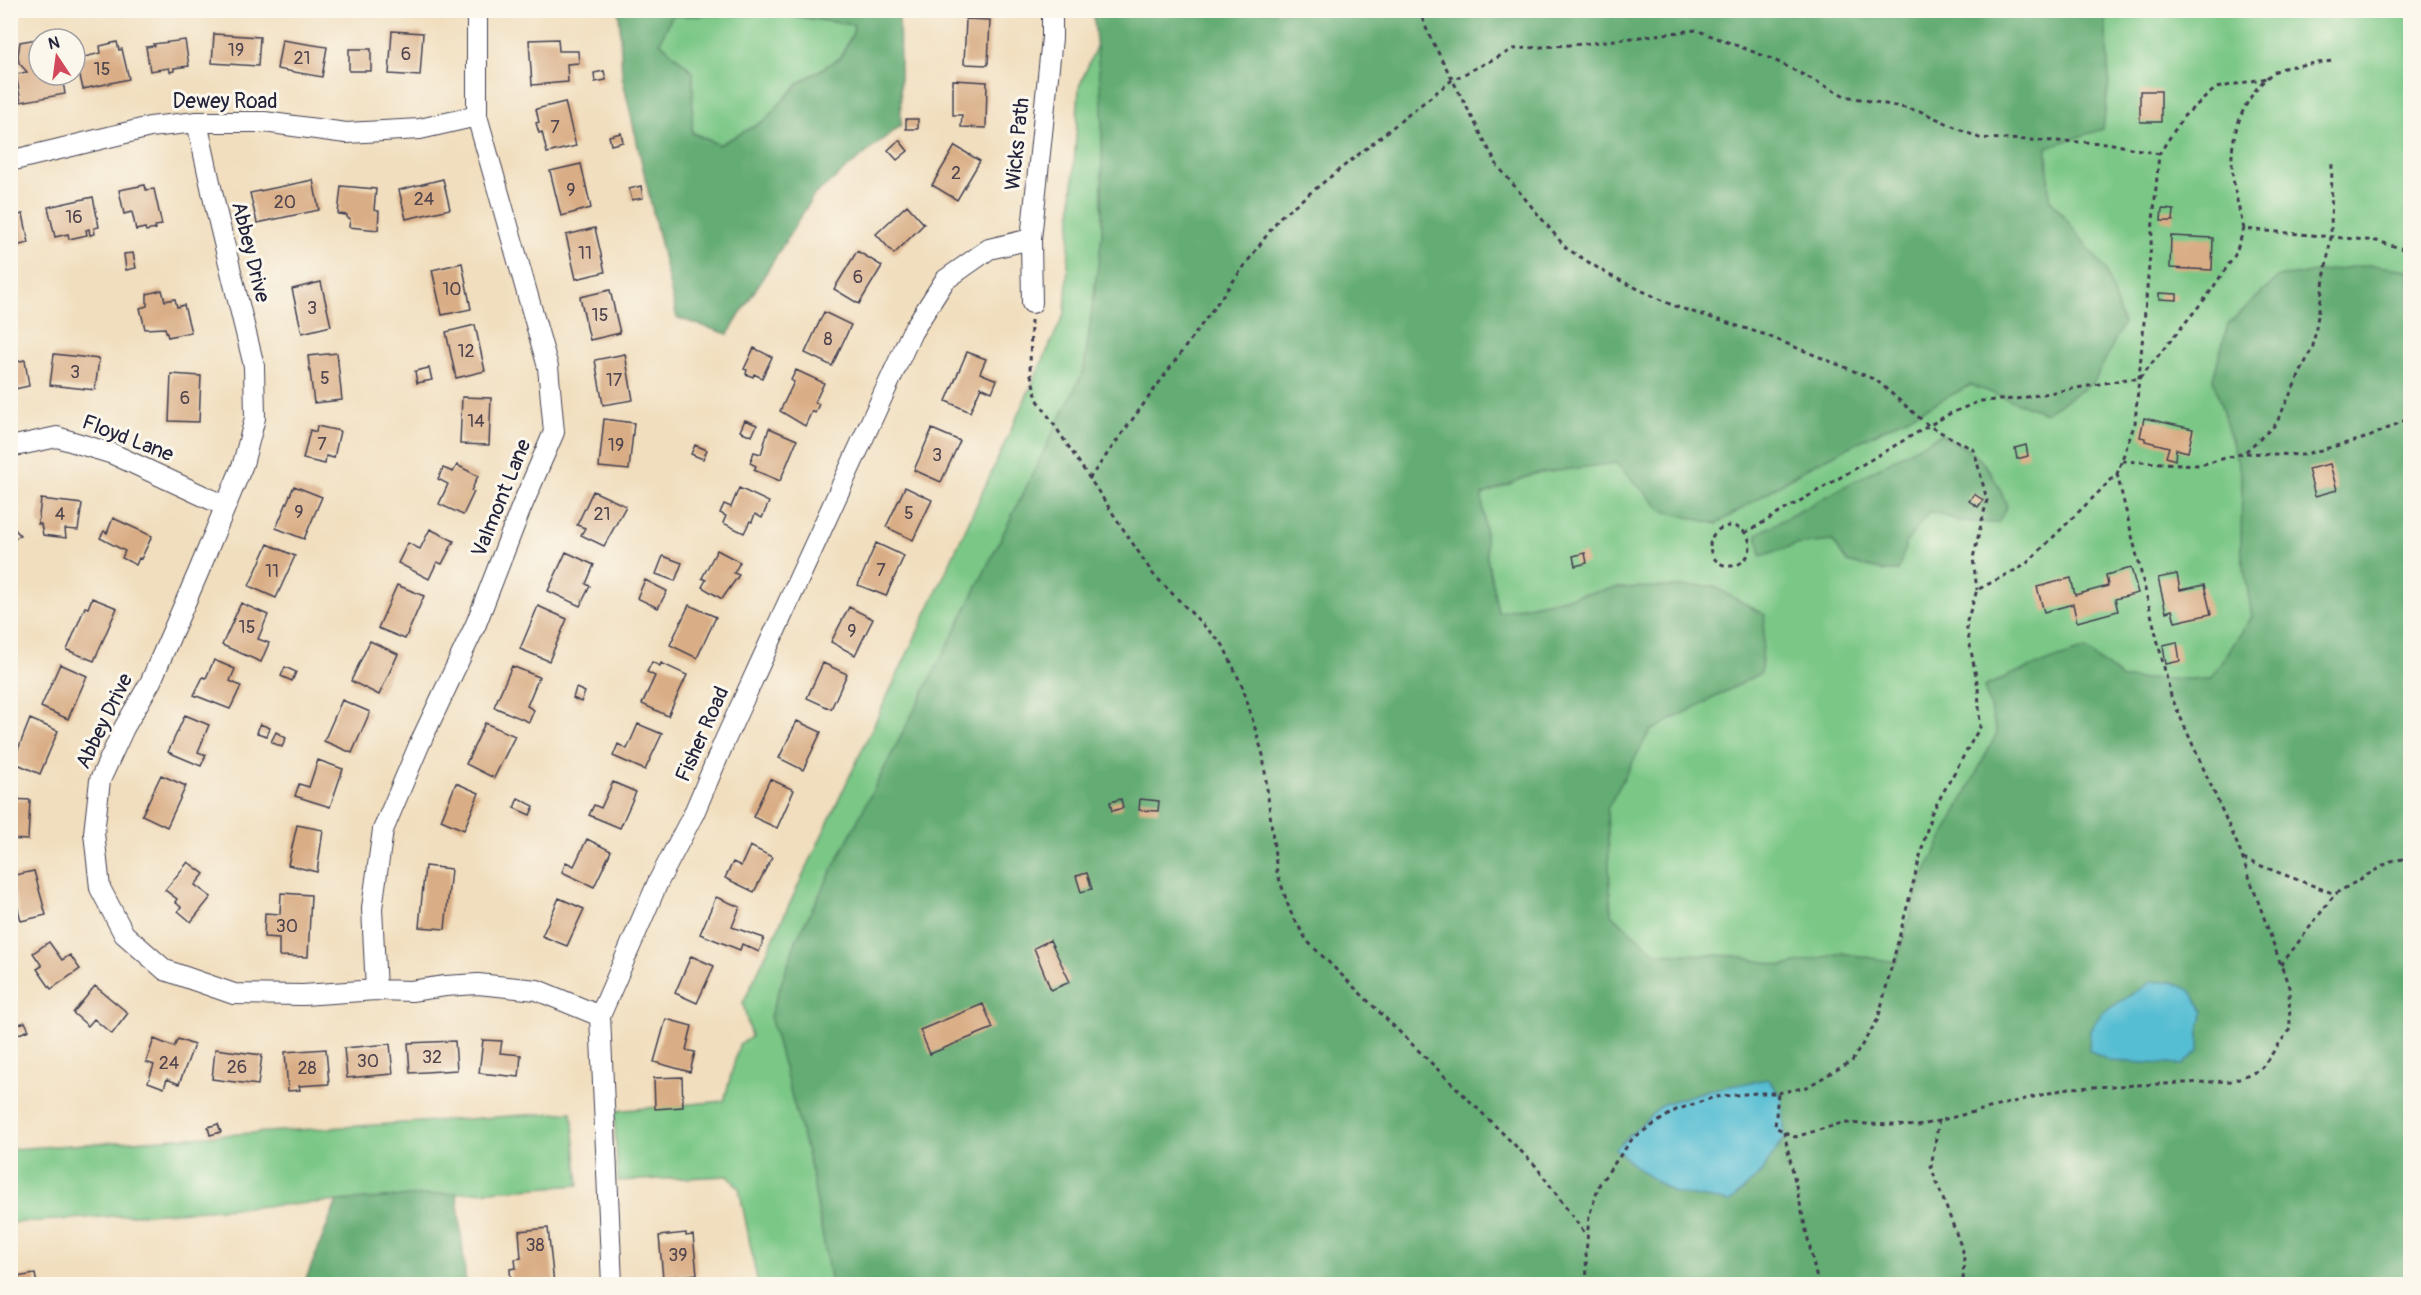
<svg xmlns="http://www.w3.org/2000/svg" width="2421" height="1295" font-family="Pangolin,sans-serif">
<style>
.green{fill:#7ac786;stroke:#4e7460;stroke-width:1.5}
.forest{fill:#63ac73;stroke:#426757;stroke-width:1.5;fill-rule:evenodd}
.water{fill:#56bed3;stroke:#3c7087;stroke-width:1.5}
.building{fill:#d9ad85}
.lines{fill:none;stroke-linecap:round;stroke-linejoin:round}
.minor-casing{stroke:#413e4f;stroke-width:22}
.path{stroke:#413e4f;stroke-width:3;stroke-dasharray:4.5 4.5;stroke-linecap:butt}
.minor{stroke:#fff;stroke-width:20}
.labels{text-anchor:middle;stroke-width:6;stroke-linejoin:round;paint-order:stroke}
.number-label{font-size:18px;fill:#50454e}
.street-label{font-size:21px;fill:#22223b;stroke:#fbf7ec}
</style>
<rect width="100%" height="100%" fill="#fbf7ec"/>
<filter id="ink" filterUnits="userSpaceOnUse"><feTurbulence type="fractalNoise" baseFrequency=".0167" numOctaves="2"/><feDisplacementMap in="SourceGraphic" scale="12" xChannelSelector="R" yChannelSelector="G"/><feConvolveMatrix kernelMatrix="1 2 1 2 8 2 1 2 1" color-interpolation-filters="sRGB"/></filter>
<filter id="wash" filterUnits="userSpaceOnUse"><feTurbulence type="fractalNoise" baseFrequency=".008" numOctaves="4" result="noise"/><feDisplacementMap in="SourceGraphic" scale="24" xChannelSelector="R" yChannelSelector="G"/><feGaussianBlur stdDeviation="1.35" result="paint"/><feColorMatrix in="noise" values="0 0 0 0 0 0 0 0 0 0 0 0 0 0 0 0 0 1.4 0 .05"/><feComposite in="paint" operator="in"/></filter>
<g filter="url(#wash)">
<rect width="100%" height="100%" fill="#f1debe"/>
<path class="green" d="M1111,11H2410V1284H758L739,1188L728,1176L618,1181L614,1111L724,1101L739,1045L751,1037L743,1003L943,578L1065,312L1079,87Z
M778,14L854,25L853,33L840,58L799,83L764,121L719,145L692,132L693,72L660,42L672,16Z
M572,1112L579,1185L11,1223V1149Z"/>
<path class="forest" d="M619,11H899L901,125L814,195L728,334L677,318L622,76ZM778,14L854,25L853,33L840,58L799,83L764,121L719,145L692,133L693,72L660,42L672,16Z
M1093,11H2105L2109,82L2103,129L2047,147L2049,198L2105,269L2123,324L2094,382L2045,413L1971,385L1805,469L1717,524L1663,511L1616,463L1534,474L1482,495L1487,557L1498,612L1614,588L1713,586L1765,615L1761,673L1650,731L1607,809L1611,914L1656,953L1737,956L1783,966L1842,953L1896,962L1920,882L1997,733L1984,687L2012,674L2085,649L2122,679H2210L2252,617L2241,549L2242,477L2213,379L2228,324L2279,277L2368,265L2410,270V1284H831L810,1164L770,1016L797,938L954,633L1084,370L1102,235V101Z
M1941,434C1980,456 1990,463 2007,506L1998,523L1962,522L1930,511L1907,541L1898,571H1884L1847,562L1833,541L1795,545L1761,556L1757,534Z
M457,1193L466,1284H304L337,1201Z"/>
<path class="water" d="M2170,981L2190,990L2204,1011L2199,1032V1051L2183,1065L2109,1061L2089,1050L2090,1029L2102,1013L2151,982Z
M1768,1079L1782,1097L1785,1138L1759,1175L1730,1202L1674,1193L1642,1172L1615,1149L1663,1104L1708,1090Z"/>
<g id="blocks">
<path class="building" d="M966,19L990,20L988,65L964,64Z
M392,31L423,33L420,76L389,74Z
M214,34L260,37L258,66L212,63Z
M37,39L38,44L35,51L39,59V75H62L65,94L21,102L16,74L27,72L19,63L18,56L20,42Z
M558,39L559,51H578L579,63L567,64L568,82L532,85L529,40Z
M185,40L189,66L174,68V71L170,72L169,68L150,71L146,47L155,46L153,44Z
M282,40L327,47L322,77L277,69Z
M117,42L119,50L122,49L129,79L83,89L76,59L101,53L100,46Z
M349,49H371V71H349Z
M604,71L606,80L595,82L594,73Z
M953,80L987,82L986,128L961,127L962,115H953Z
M2140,91H2161V122H2140Z
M565,102L576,146L547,153L542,132L539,133L536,123L539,122L536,109Z
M906,119H918V129H906Z
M621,133L623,142L611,145L609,136Z
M899,140L908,151L897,160L888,150Z
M955,146L980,161L957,200L932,185Z
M581,164L591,208L561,216L550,171Z
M443,179L450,209L406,219L399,190Z
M313,180L319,210L257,223L250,193Z
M145,185L146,190L154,189L162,225L155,226L156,229L146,231L145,228L136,230L132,212L124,214L119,190Z
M341,186L376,189L374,210L379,211L378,230L349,227L350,219L347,218V215L338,214Z
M641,186L643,198L632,200L629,189Z
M93,197L99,227L94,228L95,234L90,235L89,229L86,230L87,235L69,239L68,234L55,237L48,207Z
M907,205L924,224L894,254L876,234Z
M2162,209L2174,210L2173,221H2161Z
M23,214L29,243L10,247V217Z
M595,228L605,272L576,279L566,235Z
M2171,236L2213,238L2212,270L2170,268Z
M857,251L882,266L859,304L834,289Z
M133,253L136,268L126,270L124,254Z
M462,263L471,309L442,315L432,270Z
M321,282L331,326L302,333L292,289Z
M162,290L165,301L175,299L177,307L184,305L191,332L168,337L165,328L145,329L140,308L147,306V294Z
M610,290L620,333L590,340L580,297Z
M2159,293L2177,294V300L2159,299Z
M824,312L851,325L832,366L805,353Z
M475,325L485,371L456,378L446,332Z
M754,348L772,357L762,378L754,374L753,377L746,374L747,370L744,369Z
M967,352L986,359L980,373L997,380L992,392L981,387L970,412L946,401Z
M337,353L342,400L314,403L308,356Z
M54,354L99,359L95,390L50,385Z
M625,354L633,400L603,405L595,360Z
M25,360L29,386L10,390V363Z
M429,368L432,380L417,383L415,371Z
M796,370L824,383L815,402L819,404L815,413L812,411L805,426L780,411L794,382L791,380Z
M171,374L201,376L199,422L169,421Z
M462,397L491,398L489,445L460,444Z
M2144,418L2193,429L2188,452L2176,449L2175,460L2166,457L2169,447L2145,441V438L2140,437Z
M604,419L634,423L629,470L599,467Z
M745,420L757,425L752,436L740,431Z
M317,426L340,431L334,458L326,456L325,464L303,459L310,430L316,432Z
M769,428L797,440L780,481L754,470L756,466L750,463L754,452L761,454Z
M932,429L960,441L941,482L914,470Z
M695,445L707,450L703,459L691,454Z
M2026,445L2028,456L2017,459L2015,448Z
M2330,464L2337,490L2315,496L2308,469Z
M457,465L478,476L471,491L474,492L463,515L439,504L448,484L438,479L443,468L453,472Z
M294,486L322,497L304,539L276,528Z
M905,487L932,500L913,540L886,527Z
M739,488L769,502L762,518L755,514L752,522L750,521L744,533L723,523L726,516L720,513L724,504L731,507Z
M593,491L626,506L604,546L581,535L585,528L577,525Z
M1974,494L1983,500L1978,507L1969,501Z
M41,499L82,504L78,530L65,529L66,538L43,535L41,524H38Z
M113,518L152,536L141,559L139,558L136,565L122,558L125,551L100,538L104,531L107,533Z
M10,524L20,535L10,543Z
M430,529L454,541L442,564L437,562L429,579L398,563L408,543L420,549Z
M876,543L904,556L886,596L858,585Z
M268,544L295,556L276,598L249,586Z
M717,550L740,562L734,573L739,575L722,599L702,587L706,580L702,578Z
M566,552L594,565L586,584L590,586L580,606L548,591Z
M1585,553L1587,563L1575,566L1573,556Z
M663,556L682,563L675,581L656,574Z
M2131,568L2138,593L2115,599L2118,611L2077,622L2073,604L2044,612L2037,587L2071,578L2075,595L2108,586L2106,575Z
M2177,574L2180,590L2204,585L2211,614L2175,622L2172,610L2166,612L2158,578Z
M645,580L667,591L658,608L637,598Z
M397,585L424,596L405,639L378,628Z
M92,598L117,608L94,661L67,650L85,607L88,608Z
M241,603L268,615L258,639L269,643L261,662L222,645Z
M689,605L716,617L697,658L670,645Z
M538,606L567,619L549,661L520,649Z
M849,607L873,619L855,655L831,642Z
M370,641L398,654L379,695L351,681Z
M2177,642L2180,661L2166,664L2163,645Z
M214,660L235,669L230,681L241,686L230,709L194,695L203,677L206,678Z
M652,662L660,666L661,663L687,675L668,716L642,704L655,676L647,672Z
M823,663L847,674L831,709L807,698Z
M60,664L87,676L68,719L41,707Z
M512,666L539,677L527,706L534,710L529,722L494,707Z
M285,667L296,672L292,681L281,676Z
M576,688L585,692L581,702L573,698Z
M342,700L370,712L352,753L324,741Z
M185,715L209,725L198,752L206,755L201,766L168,752Z
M30,719L58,731L40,774L13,762Z
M797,721L821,732L803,770L779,758Z
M485,723L515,736L494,778L466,764Z
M260,724L270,728L267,736L257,733Z
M638,724L662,734L645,770L613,756L618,744L627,749Z
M276,732L286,738L282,747L271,742Z
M318,760L343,769L330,807L295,796L299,784L309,787Z
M161,775L186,786L167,827L142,815Z
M770,779L794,790L777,828L753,817Z
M613,782L636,792L620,828L589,815L594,805L601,808Z
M456,783L479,793L464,830L441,820Z
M518,798L534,806L530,815L514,808Z
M10,799L30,800L28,840L10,839Z
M1121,799L1123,808L1112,811L1110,802Z
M1140,799L1159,801L1158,811L1139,810Z
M297,825L323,830L317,872L288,865Z
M587,839L611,851L594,887L562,872L566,862L574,866Z
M750,846L772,857L754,892L725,878L733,862L741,866Z
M188,862L204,874L195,885L211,897L191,922L178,911L181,907L175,902L177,899L165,890Z
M425,866L451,869L445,929L419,927Z
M34,871L46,915L21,921L10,876Z
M1087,873L1092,889L1081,892L1076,876Z
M281,893L311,895L308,957L279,956V938L264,937L265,913L280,914Z
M716,897L740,907L732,927L764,938L759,952L742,944L740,950L700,934Z
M559,898L584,909L567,946L542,936Z
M1050,940L1070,982L1051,990L1034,948Z
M49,942L62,960L70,955L80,969L51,989L37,969L42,966L33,953Z
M691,956L714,966L697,1003L675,993Z
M95,986L128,1013L112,1034L94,1019L88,1026L73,1013Z
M983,1004L993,1028L930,1054L920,1030Z
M666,1019L692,1026L686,1050L695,1052L690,1072L654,1062Z
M25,1022L29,1030L19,1034L15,1026Z
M154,1039L174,1047L178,1039L194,1045L179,1084L167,1079L164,1088L148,1082L154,1065L146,1062Z
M483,1040L502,1041L500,1053L521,1055L519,1077L479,1073Z
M455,1041L457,1070L410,1073L408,1043Z
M390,1044L393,1074L347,1078L344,1048Z
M215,1049L262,1055L258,1085L212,1079Z
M326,1049L329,1084L299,1086L300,1090L288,1091L285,1052Z
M682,1077L683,1107L655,1109L654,1078Z
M218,1124L221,1132L210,1135L208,1127Z
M548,1228L554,1284H511L510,1269L516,1268L515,1259L521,1258L519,1231Z
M686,1233V1236L693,1235L697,1274L663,1278L659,1236Z
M35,1274L37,1284H10V1278Z"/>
</g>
</g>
<g filter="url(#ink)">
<use href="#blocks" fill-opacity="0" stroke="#413e4f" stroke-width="1.5"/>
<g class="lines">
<defs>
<path id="minor" d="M197,122L216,210L254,366L255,418L243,464L198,573L151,681L124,728L100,780L94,833L100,888L124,934L165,970L234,994L303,995L376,990L411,991L445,986L478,984L537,990L600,1016
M10,161L150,127L197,122H264L346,133L420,129L477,116
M1032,303L1031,239L1052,38V10
M10,447L57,437L113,454L225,506
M376,990L372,908L383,830L420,743L476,624L521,508L554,432L548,367L477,116V10
M612,1284L600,1016L658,882L694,813L725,740L912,332L945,280L989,249L1031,239"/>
</defs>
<use href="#minor" class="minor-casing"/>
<path class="path" d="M1419,10L1429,35L1497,165L1566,248L1609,275L1674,306L1763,334L1876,380L1929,426L1974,450L1987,500L1973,558L1977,590
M2331,61C2317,64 2287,65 2276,71C2250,87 2233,125 2232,155C2231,180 2238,205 2244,229L2377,241L2410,251
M1031,320L1030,371L1037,399L1153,574L1223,645L1243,688L1263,755L1277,872L1290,911L1307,941L1535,1165L1586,1235
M2246,453L2302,455L2369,437L2410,418
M2122,461L2200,465L2244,453L2276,424L2313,346L2331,237L2332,160
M1089,479L1280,217L1452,80L1514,49L1583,44L1696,30L1772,59L1845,96L1920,111L1979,138L2108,143L2159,154
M1710 546a20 20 0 1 1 40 0a20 20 0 1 1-40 0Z
M1745,533L1949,414L1980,401L2016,399L2127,379H2139L2208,295L2235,255L2244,229
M2243,859L2335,894
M2281,965L2335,894L2391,861L2410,858
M1778,1093L1807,1087L1852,1061L1878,1019L1931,814L1980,727L1978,687L1966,624L1977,590L2025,565L2117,474L2135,423L2159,154L2184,116L2216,88L2267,78
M1939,1120L1931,1167L1964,1254L1963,1284
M1784,1132L1818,1284
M1587,1284L1586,1254L1589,1216L1600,1183L1633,1138L1676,1110L1715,1097L1756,1093H1778L1775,1127L1795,1137L1842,1123L1918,1126L2069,1088L2231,1081L2260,1070L2290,1029L2289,987L2238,846L2171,696L2117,474"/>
<use href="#minor" class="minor"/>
</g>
</g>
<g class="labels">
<g class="number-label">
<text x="236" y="56">19</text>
<text x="406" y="60">6</text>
<text x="302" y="64">21</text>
<text x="102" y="75">15</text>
<text x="555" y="133">7</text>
<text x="956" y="179">2</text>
<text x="571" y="196">9</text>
<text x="424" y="205">24</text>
<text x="285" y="208">20</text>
<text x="74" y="223">16</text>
<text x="585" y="259">11</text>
<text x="858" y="283">6</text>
<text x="452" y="295">10</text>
<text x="312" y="314">3</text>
<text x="600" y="321">15</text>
<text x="828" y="345">8</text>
<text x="466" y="357">12</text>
<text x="75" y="378">3</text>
<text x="325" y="384">5</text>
<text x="614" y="386">17</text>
<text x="185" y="404">6</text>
<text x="476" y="427">14</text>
<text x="322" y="450">7</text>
<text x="616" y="451">19</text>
<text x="937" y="461">3</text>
<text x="299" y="518">9</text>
<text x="909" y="519">5</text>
<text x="60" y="520">4</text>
<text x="602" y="520">21</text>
<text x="881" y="576">7</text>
<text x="272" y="577">11</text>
<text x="247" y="633">15</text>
<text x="852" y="637">9</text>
<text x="287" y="932">30</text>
<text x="432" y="1063">32</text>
<text x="368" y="1067">30</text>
<text x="169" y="1069">24</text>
<text x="237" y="1073">26</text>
<text x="307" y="1074">28</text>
<text x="535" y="1251">38</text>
<text x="678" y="1261">39</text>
</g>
<g class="street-label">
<text x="225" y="108">Dewey Road</text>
<text transform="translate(1017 144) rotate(-84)" y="7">Wicks Path</text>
<text transform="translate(251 252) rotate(76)" y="7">Abbey Drive</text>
<text transform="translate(128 438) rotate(21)" y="7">Floyd Lane</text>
<text transform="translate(501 498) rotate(-68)" y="7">Valmont Lane</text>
<text transform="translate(104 721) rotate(-64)" y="7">Abbey Drive</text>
<text transform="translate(702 734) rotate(-66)" y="7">Fisher Road</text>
</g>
</g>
<rect width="2421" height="1295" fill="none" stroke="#fbf7ec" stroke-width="36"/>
<g transform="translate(57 57) rotate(347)"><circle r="28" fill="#fbf7ec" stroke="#a4a2a5" stroke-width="1.5"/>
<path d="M0-4.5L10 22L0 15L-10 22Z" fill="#d1495b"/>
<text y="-9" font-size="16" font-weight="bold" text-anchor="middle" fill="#22223b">N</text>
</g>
</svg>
